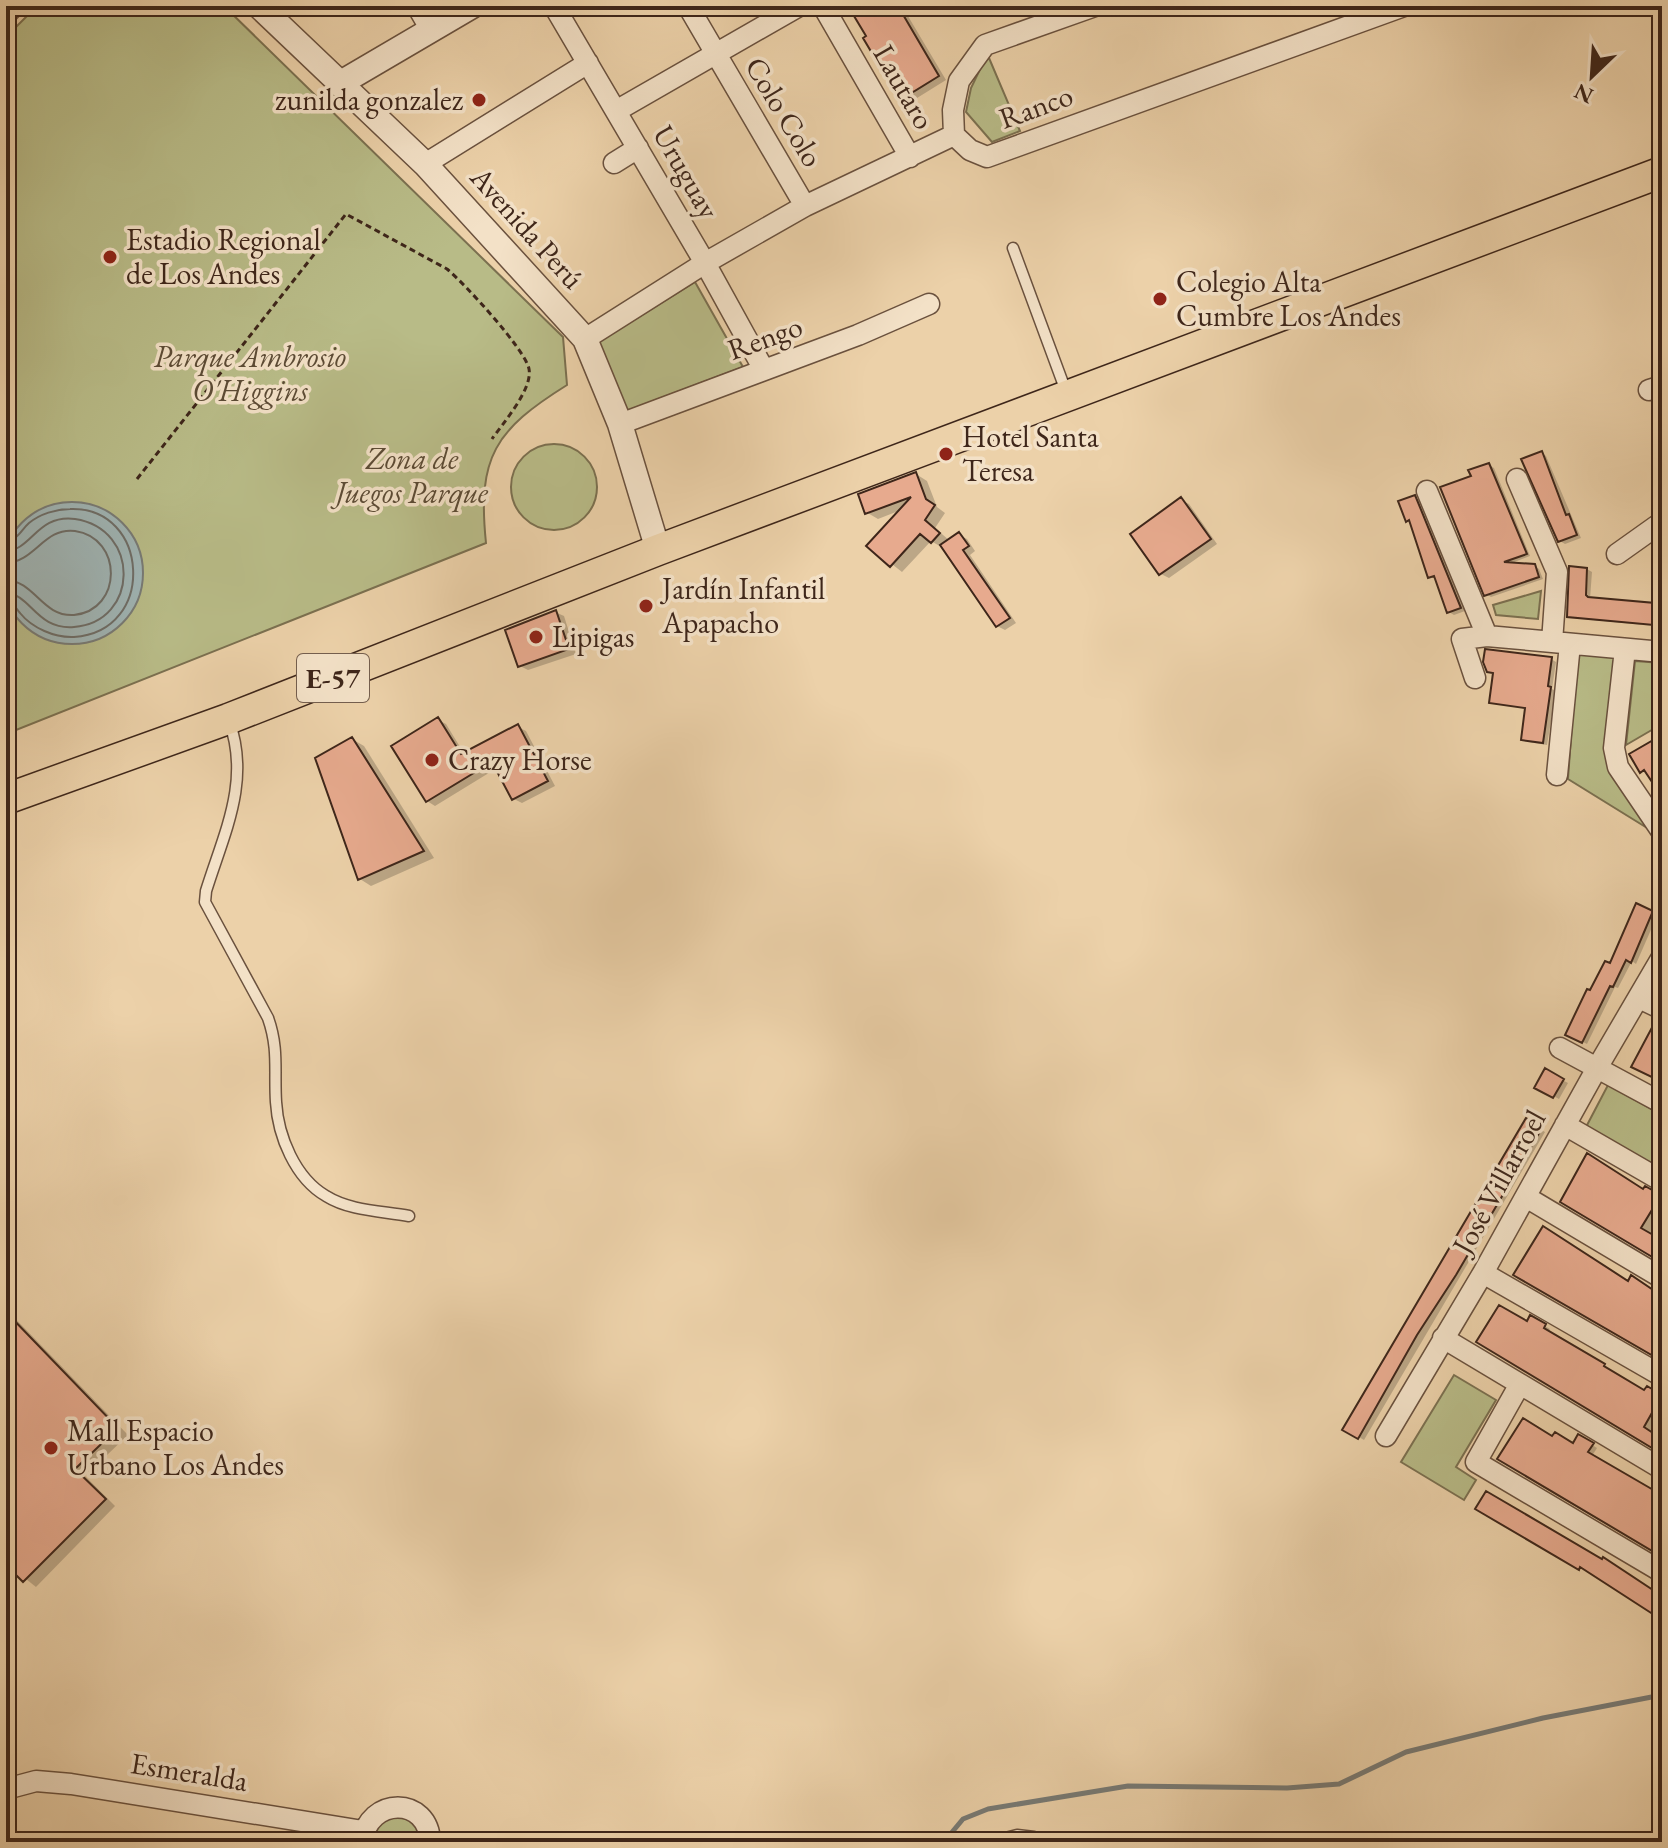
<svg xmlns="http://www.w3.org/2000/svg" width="1668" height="1848" font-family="'EB Garamond',serif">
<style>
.green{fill:#b8bb87;stroke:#7b7050;stroke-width:2}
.water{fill:#9fb4b4;stroke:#787b76;stroke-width:2}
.shadow{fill:#0003}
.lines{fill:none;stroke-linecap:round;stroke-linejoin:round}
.shore{stroke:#6e6d67;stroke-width:2}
.stream{stroke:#787b76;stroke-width:5}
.building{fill:#e7aa8e;stroke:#3e261a;stroke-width:2}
.service-casing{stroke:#6a513e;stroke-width:13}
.minor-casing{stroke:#6a513e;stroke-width:23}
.tertiary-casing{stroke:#6a513e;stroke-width:27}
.primary-casing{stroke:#3e261a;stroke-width:33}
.path{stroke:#3e261a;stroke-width:3;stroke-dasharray:6 4;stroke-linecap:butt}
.service{stroke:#f3e1c7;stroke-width:10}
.minor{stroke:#f3e1c7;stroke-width:20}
.tertiary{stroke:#f3e1c7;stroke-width:24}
.primary{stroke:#ecd1a9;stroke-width:30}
.poi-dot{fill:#8f2418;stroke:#f3e1c7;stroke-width:3}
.labels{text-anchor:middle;stroke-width:7;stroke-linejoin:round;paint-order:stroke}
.shield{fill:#f3e1c7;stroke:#745e4e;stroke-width:2}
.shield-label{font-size:28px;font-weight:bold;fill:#3e261a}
.street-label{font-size:30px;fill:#3e261a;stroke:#f3e1c7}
.poi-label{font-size:30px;fill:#3e261a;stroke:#f3e1c7;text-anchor:start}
.park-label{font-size:30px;font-style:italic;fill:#5c4b35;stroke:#f3e1c7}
</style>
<rect width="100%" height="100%" fill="#ecd1a9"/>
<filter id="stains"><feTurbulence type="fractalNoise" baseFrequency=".0025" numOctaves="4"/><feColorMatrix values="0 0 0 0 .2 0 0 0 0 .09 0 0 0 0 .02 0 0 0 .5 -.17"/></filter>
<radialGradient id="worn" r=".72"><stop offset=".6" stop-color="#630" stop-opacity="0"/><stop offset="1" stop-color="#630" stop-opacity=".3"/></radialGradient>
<path class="green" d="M37,6H224L563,337L567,385C495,430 477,457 486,543L6,734V37Z
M989,58L1020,131L992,142L966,112L971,88L984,61Z
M695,282L743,367L627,411L597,343Z
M511 487a43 43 0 1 1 86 0a43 43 0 1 1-86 0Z
M1541,591L1538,619L1496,615L1493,605Z
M1577,652L1617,657L1607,753L1652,831L1568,779Z
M1635,661L1662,663V724L1626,745Z
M1608,1085L1662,1115V1175L1585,1129Z
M1454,1375L1496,1400L1456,1467L1476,1480L1464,1500L1401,1462Z
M394,1814L417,1822L425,1842H369L372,1827Z"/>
<path class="water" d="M1 573a71 71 0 1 1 142 0a71 71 0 1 1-142 0Z"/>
<path class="shadow" d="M850,6H902L946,80L909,103L901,98Z
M1542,453L1546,456L1581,538L1565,544L1560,541Z
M1489,465L1494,468L1530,556L1509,564L1534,566L1539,569L1543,579L1491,597L1486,594Z
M916,474L927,481L937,507L945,513L935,528L950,541L959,535L967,539L975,551L970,555L1016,623L1005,630L997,626L943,548L931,541L902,572L869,546L901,510L878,519L866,512Z
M1414,497L1419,500L1465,611L1454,615L1449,612L1437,578L1430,576L1412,523L1408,520Z
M1181,500L1189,504L1217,544L1169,578L1161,574L1132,534Z
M1587,569L1592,572L1590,599L1662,605V627L1574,618L1569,615Z
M555,612L564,616L576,654L528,670L520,666Z
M1551,659L1556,662L1552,689L1556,691L1547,745L1528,742L1523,739L1527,709L1491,702L1495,674L1488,670Z
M438,720L446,724L465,755L518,727L526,731L555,786L522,803L514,799L497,768L435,806L427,801Z
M352,739L364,746L434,858L371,886L360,879Z
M1661,878H1662V897L1654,892Z
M1637,906L1657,916L1636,964L1632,961L1618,988L1615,987L1587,1044L1568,1034L1611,966Z
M1545,1071L1568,1083L1559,1099L1537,1087Z
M1526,1121L1545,1132L1364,1440L1345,1429Z
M1645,1189L1662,1198V1260L1563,1201L1644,1191Z
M6,1309L128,1435L85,1476L115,1506L36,1587L6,1563Z
M1531,1318L1550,1329L1548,1332L1645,1393L1648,1389L1662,1397V1452L1527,1324Z
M1579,1437L1597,1448L1592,1456L1662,1501V1556L1499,1458L1553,1439L1574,1445Z"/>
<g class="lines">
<path class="shore" d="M6,541C18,540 21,530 29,523C40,514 56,509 70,509C150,506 157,632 74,637C55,638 32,628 20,613C14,606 15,604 6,603
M6,551C32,550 37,514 75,519C141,529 139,622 74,627C36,630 31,594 6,593
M6,563C35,562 44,527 75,531C123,538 123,610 74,615C42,617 35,581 6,580"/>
<path class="stream" d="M932,1842L948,1837L963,1819L988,1809L1128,1786L1287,1788L1339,1784L1406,1752L1543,1718L1662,1695"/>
</g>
<path class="building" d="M848,6H898L939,76L900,100L863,38L866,36Z
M1542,451L1566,515L1569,514L1577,535L1558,542L1521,459Z
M1489,463L1527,554L1504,562L1535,564L1539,577L1484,596L1440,487L1471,476L1468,470Z
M916,472L926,499L935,505L925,520L940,533L931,543L920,534L890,567L866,546L911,497L865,514L858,494Z
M1415,495L1461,608L1447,613L1434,576L1428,578L1409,520L1406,522L1398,501Z
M1181,497L1211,539L1159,575L1130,534Z
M959,532L969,546L963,550L1010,618L996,627L940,545Z
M1569,566L1587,568L1586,595L1588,597L1655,603L1654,625L1567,617Z
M556,610L569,649L518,667L505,630Z
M1485,649L1552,657L1548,686L1551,687L1543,743L1521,740L1525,708L1489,703L1493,673L1487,672L1483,662Z
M438,717L461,754L518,724L548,781L512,800L492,762L426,802L391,746Z
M1662,735V797L1644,770L1640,773L1629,754Z
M352,737L424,851L358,880L315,758Z
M1636,903L1653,911L1631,963L1626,960L1613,987L1610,986L1582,1043L1565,1035L1587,989L1590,990L1605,961L1610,963Z
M1656,1020L1662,1022V1082L1631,1067Z
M1545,1068L1564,1079L1553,1098L1534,1088Z
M1526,1118L1542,1128L1456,1275L1417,1335L1358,1439L1342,1430Z
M1587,1153L1643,1189L1645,1186L1661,1195L1641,1228L1662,1240V1257L1659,1261L1560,1202Z
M1543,1226L1628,1281L1631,1275L1662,1296V1361L1513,1275Z
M1499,1305L1527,1321L1530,1315L1546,1324L1544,1328L1605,1364L1604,1366L1644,1390L1647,1386L1662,1395L1644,1427L1662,1439V1454L1476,1342Z
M6,1312L118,1428L75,1469L106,1499L23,1582L6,1565Z
M1523,1418L1552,1436L1555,1432L1573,1443L1578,1434L1594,1443L1588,1452L1662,1495V1538L1654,1552L1497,1459Z
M1486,1491L1602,1559L1603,1557L1662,1596V1620L1580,1567L1579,1570L1475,1509Z"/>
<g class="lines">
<defs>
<path id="service" d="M1013,248L1067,394
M229,721C251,781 224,833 206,891L205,902L268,1018C279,1049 274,1071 276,1102C278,1136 295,1178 326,1196C350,1211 382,1211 409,1216
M990,1842L1017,1835L1034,1837"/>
<path id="minor" d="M417,6L431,30
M554,6L705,263L764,370
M688,6L805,206
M823,6L910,157
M6,14L14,6
M616,111L799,6
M954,135L953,110L959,81L985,45L1095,6
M614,163L638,148
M425,164L588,63
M585,339L705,263L805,206L954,135L970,150L987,157L1404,6
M1649,390L1662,386
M620,424L858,335L929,304
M1517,479L1557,572L1552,642
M1427,491L1487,636
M1617,554L1662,522
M1625,649L1614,748L1618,767L1662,832
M1475,678L1462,639L1487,636L1662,652
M1557,775L1570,644
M1639,998L1662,1009
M1560,1048L1662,1103
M1565,1125L1662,1181
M1526,1197L1662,1278
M1483,1273L1662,1376
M1443,1338L1662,1469
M1520,1384L1476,1462L1662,1572
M1386,1436L1483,1273L1597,1068L1662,957
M6,1789L36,1781L71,1784L363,1831
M362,1842C368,1796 429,1796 430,1842"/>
<path id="tertiary" d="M259,6L425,164L585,339L620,424L658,550
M339,84L472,6"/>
<path id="primary" d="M6,799L228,719L658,550L1662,172"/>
</defs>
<use href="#service" class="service-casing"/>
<use href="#minor" class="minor-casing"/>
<use href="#tertiary" class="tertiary-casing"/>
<use href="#primary" class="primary-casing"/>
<path class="path" d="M137,479L346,214L447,269C464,283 525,349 529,369C533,389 503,423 492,439"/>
<use href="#service" class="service"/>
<use href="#minor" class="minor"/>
<use href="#tertiary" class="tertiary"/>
<use href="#primary" class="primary"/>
</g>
<g class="poi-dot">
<circle cx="479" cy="100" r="8"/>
<circle cx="110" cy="257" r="8"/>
<circle cx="1160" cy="299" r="8"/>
<circle cx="946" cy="454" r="8"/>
<circle cx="646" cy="606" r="8"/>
<circle cx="536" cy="637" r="8"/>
<circle cx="432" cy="760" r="8"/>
<circle cx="51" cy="1448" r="8"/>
</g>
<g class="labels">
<rect class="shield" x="297" y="654" width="72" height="48" rx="6"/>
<g class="shield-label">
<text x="333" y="688">E-57</text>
</g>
<g class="street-label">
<text transform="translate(904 87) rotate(60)" y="10">Lautaro</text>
<text transform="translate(1036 107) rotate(-20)" y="10">Ranco</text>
<text transform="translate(784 112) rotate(59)" y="10">Colo Colo</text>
<text transform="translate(686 172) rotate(60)" y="10">Uruguay</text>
<text transform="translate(527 228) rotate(48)" y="10">Avenida Perú</text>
<text transform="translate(765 338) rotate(-20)" y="10">Rengo</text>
<text transform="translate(1499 1182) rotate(-61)" y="10">José Villarroel</text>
<text transform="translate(189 1772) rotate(9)" y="10">Esmeralda</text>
</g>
<g class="poi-label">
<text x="463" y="110" text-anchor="end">zunilda gonzalez</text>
<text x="126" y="250">Estadio Regional<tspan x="126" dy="34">de Los Andes</tspan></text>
<text x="1176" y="292">Colegio Alta<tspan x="1176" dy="34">Cumbre Los Andes</tspan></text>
<text x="962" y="447">Hotel Santa<tspan x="962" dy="34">Teresa</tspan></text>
<text x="662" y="599">Jardín Infantil<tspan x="662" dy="34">Apapacho</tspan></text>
<text x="552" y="647">Lipigas</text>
<text x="448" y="770">Crazy Horse</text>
<text x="67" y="1441">Mall Espacio<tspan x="67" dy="34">Urbano Los Andes</tspan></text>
</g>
<g class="park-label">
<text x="250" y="367">Parque Ambrosio<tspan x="250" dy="34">O'Higgins</tspan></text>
<text x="412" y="469">Zona de<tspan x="412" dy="34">Juegos Parque</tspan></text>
</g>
</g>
<rect width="1668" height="1848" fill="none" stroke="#ecd1a9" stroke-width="32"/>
<rect x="8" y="8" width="1652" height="1832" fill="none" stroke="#3e261a" stroke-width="4"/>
<rect x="16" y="16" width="1636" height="1816" fill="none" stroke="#3e261a" stroke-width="2"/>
<g transform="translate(1592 76) rotate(205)" stroke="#f3e1c7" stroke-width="6" paint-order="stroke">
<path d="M0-6L14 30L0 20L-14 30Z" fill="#3e261a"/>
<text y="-12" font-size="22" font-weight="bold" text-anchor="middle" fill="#3e261a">N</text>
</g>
<rect width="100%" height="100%" filter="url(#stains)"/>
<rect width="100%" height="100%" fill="url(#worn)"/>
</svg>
